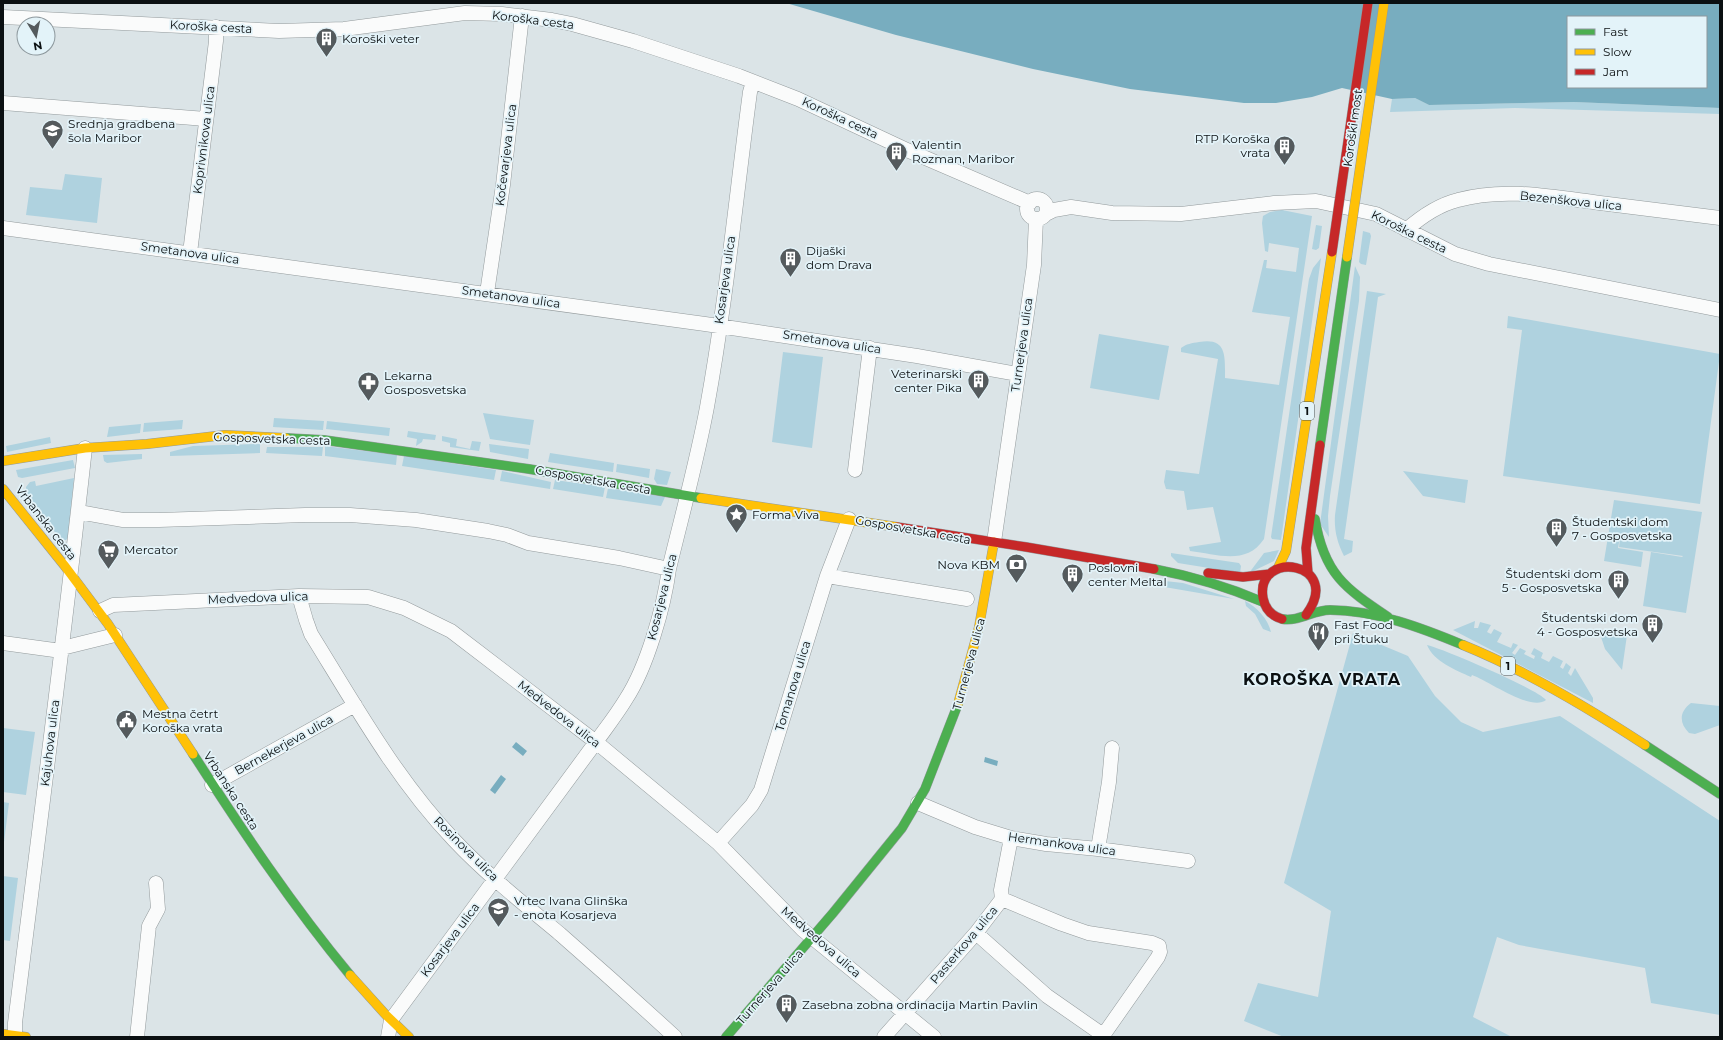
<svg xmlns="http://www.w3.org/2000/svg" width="1723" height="1040" font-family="Montserrat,sans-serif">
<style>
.green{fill:#afd2df}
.water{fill:#78adbf;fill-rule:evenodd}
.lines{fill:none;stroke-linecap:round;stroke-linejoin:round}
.street-casing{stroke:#939a9c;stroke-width:15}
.fast-casing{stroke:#939a9c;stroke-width:10}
.slow-casing{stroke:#939a9c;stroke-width:10}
.jam-casing{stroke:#939a9c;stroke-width:10}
.street{stroke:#fafbfb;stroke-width:14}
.fast{stroke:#4caf50;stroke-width:9}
.slow{stroke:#ffc107;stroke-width:9}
.jam{stroke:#c62828;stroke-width:9}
.slow-bridge-casing{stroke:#939a9c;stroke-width:10;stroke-linecap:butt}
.jam-bridge-casing{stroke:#939a9c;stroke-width:10;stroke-linecap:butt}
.slow-bridge{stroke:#ffc107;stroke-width:9}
.jam-bridge{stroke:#c62828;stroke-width:9}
.labels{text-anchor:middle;stroke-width:3.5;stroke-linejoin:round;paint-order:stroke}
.shield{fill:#e3f3f9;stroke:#4c5457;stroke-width:1}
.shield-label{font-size:11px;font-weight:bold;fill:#0b1012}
.street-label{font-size:12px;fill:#0b1012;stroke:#e3f3f9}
.poi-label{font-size:12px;fill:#0b1012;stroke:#e3f3f9;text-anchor:start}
.district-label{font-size:16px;font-weight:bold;letter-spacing:1px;fill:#0b1012;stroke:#e3f3f9}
</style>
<rect width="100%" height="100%" fill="#dbe4e7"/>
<path class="green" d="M1415,98L1429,105L1574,102L1720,108V114L1515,108L1390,112L1392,99Z
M65,174L102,178L97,223L26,215L30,187L62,190Z
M1282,210L1312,216L1264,539C1246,566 1217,554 1190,551L1189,547L1221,542L1213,507L1187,510L1184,491L1166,489L1164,482L1166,470L1199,474L1218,359L1181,352V348C1186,344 1192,343 1199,342C1227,337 1225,356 1225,378L1279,385L1290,317L1252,312L1264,260H1267L1266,268L1296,272L1299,248L1269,243L1268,252L1265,251L1262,223L1263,216L1270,212Z
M1316,225L1322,226L1319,248L1316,250L1312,249Z
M1363,231L1370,233L1371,236L1366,265L1361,264L1359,262Z
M1321,258L1281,540L1272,539L1271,537L1309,279L1313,268Z
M1355,266L1360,277L1359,301L1330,496L1328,516L1329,537L1320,524Z
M1367,291L1386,294L1378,297L1344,539L1353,541L1352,552L1344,556C1337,542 1334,530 1335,515Z
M1508,316L1720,354L1700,504L1503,476L1522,330L1507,328Z
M1099,334L1169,346L1159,400L1090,388Z
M783,352L823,357L812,448L772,442Z
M483,413L534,420L530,445L490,439Z
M274,418L324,421L323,430L273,427Z
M183,420L182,429L143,432L144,423Z
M327,421L390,428L389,436L326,429Z
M141,424L140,433L107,437L109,427Z
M408,431L436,435L435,440L423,439L422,442L416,446L417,439L407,437Z
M442,436L457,439L456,446L470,449L472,441L481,442L479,451L450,447V443L442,441Z
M50,437L51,443L7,452L6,446Z
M260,444V453L170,456V452L193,446Z
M489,444L529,449L528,459L490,452Z
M325,446L397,455L396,465L325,456Z
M267,447H323L322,456L266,453Z
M550,453L614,463L613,472L548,462Z
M142,454V459L107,463L104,461L103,455Z
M404,456L496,470L494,480L402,466Z
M73,460L75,468L22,478L18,477L16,470Z
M617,464L650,469L649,478L616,472Z
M656,469L671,472L667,485L657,484L654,479Z
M502,471L551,482L550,489L500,481Z
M1403,471L1468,480L1465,503L1423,496Z
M74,478L68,538L66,540H61L26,495V487L30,482L35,481L36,486Z
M555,480L605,487L603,497L553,489Z
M608,488L665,497L661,506L606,498Z
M1614,500L1702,512L1686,613L1643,606L1651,552L1682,557L1683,556L1619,547L1621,532L1618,548L1643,552L1641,567L1604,561Z
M1279,550L1274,561L1249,573L1264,553Z
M1171,553L1239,563L1241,566L1240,573L1178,563L1171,556Z
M1156,580L1183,583L1234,599L1147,584L1148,582Z
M1245,601C1257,607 1268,619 1271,632L1263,629L1255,614L1246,606Z
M1475,621L1474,628H1478L1480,622L1491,625L1487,632L1491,634L1494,629L1502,633L1497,642L1511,648L1513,643L1518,645L1512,653L1515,655L1520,648L1526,651L1524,654L1534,659L1535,656L1531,654L1534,648L1543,653L1541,658L1549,662L1553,656L1563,661L1560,667L1563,669L1566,663L1571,667L1568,673L1571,676L1575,668L1593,698V703L1453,630Z
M1599,631L1627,635L1622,670L1605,649Z
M1353,633L1408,656L1435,696L1461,722L1483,732L1560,716L1720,821V1015L1651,1003L1645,968L1519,945L1497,937L1473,1017L1512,1037H1284L1244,1021L1258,983L1318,997L1331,911L1284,883Z
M1427,645C1444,649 1537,689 1546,700C1531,712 1489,681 1472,675L1471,677C1456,670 1434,662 1427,645Z
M1691,703L1720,706V725L1695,734L1689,733C1679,723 1679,712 1691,703Z
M3,728L35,732L26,795L3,792Z
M3,802L9,803L3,850Z
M3,876L18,878L10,941L3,940Z"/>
<path class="water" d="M786,3H1720V108L1574,102L1429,105L1415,98L1392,99L1342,88L1312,97L1276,103H1244L1130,89L1033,69L896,35ZM1568,17H1706V87H1568Z
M516,742L527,751L523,756L512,747Z
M985,757L998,761L997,766L984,762Z
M501,775L506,779L495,794L490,790Z"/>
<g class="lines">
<defs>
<path id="street" d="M3,17L279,31L344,29L465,13L502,14L552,20L572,24L633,41L739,76L798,99L907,150L1030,203
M3,103L206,119
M1027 209a10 10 0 1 1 20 0a10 10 0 1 1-20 0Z
M1046,214L1054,210L1071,207L1112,213L1181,214L1274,203L1316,201L1376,214L1455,254L1489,264L1720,310
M3,228L705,324L917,356L1018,374
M1406,230C1422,216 1438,205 1458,200C1504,187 1553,197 1600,203C1640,208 1680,213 1720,218
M190,253L216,41V27
M487,293L503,185L522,16
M855,470L870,348
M79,512L123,520H159L305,515H350L416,520L488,531L507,535L528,543L619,558L669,569
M994,542L1034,265L1036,219
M827,576L967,599
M299,596L306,620L311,634C355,705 396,779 454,840C486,874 524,904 560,934C599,968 637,1002 675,1037
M100,611L113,605L196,601L299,596L368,597L404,608L451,631L596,742L718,843L803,930L934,1037
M3,643L54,650L115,635
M212,785L355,705
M918,803L975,827L1011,838L1046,844L1098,849L1188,861
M718,843L752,805L761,790L827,576L849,519
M1098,849L1109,782L1112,748
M1002,899L1062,924L1088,933L1152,943L1159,946L1160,952L1158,957L1102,1037
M976,933L1047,996L1103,1035
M15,1037V1023C39,831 64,640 85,448
M137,1037L149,926L158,909L156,883
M388,1037L391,1020L596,742C606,728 617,714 626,699C647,667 664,607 669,569C682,515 697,461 707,407C726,303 736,197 750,92L753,82
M884,1037L976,933L1002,899L1001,890L1011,838"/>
<path id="fast" d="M286,438L324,440L529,469L701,498
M1320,445L1347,257
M1315,519C1324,574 1345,588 1388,617
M1154,569C1191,576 1228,587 1263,602
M1282,619C1299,622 1313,610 1330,610C1375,610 1422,628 1463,645
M1645,745L1720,794
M193,754C242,830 292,905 350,975
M726,1037L833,913L902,828L925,789L958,704"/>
<path id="slow" d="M3,461L85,448L147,444L225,435L286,438
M3,489L64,565L108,624L193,754
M701,498L897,527
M1278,568L1286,551L1332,252
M1463,645C1527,671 1587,707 1645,745
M958,704L979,627L994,542
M350,975L386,1015L409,1037
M3,1034L26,1037"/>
<path id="jam" d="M897,527L1026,547L1154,569
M1208,573L1243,577L1270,574
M1308,573L1306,548L1320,445
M1282,619C1272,616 1265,609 1263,598C1255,548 1345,562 1306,615"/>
</defs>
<use href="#street" class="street-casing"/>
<use href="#fast" class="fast-casing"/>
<use href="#slow" class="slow-casing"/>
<use href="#jam" class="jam-casing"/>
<use href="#street" class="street"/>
<use href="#fast" class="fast"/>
<use href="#slow" class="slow"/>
<use href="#jam" class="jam"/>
<defs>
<path id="slow-bridge" d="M1347,257L1384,3"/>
<path id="jam-bridge" d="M1332,252L1368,3"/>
</defs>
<use href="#slow-bridge" class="slow-bridge-casing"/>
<use href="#jam-bridge" class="jam-bridge-casing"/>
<use href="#slow-bridge" class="slow-bridge"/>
<use href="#jam-bridge" class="jam-bridge"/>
</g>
<defs>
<symbol id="building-pin" viewBox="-11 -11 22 30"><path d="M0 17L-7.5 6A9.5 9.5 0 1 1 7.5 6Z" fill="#545a5d" stroke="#e3f3f9"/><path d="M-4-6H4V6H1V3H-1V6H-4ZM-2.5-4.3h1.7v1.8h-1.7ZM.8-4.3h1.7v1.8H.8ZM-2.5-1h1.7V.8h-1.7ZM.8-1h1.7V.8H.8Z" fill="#fff"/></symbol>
<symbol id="school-pin" viewBox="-11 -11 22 30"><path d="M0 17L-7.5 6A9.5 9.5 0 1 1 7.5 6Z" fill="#545a5d" stroke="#e3f3f9"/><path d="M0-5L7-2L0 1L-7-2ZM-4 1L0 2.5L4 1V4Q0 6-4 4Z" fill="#fff"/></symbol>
<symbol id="pharmacy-pin" viewBox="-11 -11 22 30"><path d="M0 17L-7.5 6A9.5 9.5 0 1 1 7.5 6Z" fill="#545a5d" stroke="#e3f3f9"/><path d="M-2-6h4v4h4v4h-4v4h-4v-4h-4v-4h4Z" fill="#fff"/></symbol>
<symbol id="sight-pin" viewBox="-11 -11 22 30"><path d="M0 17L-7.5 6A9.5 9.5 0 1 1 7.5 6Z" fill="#545a5d" stroke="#e3f3f9"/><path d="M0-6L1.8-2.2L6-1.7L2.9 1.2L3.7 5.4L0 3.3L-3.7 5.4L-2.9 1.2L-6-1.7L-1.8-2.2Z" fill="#fff"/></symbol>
<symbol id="supermarket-pin" viewBox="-11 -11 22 30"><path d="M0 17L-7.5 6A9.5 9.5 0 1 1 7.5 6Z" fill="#545a5d" stroke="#e3f3f9"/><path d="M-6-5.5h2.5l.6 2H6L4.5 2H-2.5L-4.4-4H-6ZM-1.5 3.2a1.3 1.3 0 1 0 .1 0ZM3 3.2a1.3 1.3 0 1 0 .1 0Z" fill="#fff"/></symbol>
<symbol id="bank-pin" viewBox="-11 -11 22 30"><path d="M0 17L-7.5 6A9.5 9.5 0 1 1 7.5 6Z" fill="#545a5d" stroke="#e3f3f9"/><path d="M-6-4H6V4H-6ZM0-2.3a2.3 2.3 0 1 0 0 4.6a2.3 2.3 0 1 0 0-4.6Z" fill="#fff"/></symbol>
<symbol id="restaurant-pin" viewBox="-11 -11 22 30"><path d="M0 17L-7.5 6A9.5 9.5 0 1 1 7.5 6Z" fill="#545a5d" stroke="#e3f3f9"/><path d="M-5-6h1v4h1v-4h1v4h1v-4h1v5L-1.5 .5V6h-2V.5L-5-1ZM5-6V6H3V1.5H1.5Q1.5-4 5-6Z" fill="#fff"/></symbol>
<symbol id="civic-pin" viewBox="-11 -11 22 30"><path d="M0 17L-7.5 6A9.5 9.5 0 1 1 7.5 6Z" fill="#545a5d" stroke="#e3f3f9"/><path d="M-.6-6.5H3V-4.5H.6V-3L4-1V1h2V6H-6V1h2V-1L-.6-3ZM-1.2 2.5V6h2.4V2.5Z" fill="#fff"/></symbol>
</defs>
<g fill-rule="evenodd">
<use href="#building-pin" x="314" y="26" width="25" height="34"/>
<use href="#school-pin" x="40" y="118" width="25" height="34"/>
<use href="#building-pin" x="1272" y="134" width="25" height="34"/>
<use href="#building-pin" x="884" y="140" width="25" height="34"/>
<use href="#building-pin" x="778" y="246" width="25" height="34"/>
<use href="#building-pin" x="966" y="368" width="25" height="34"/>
<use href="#pharmacy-pin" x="356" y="370" width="25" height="34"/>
<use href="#sight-pin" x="724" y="502" width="25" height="34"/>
<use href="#building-pin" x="1544" y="516" width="25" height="34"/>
<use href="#supermarket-pin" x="96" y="538" width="25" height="34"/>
<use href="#bank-pin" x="1004" y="552" width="25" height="34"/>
<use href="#building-pin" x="1060" y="562" width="25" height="34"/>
<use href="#building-pin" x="1606" y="568" width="25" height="34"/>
<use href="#building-pin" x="1640" y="612" width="25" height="34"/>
<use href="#restaurant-pin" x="1306" y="620" width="25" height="34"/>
<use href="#civic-pin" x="114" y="708" width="25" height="34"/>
<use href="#school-pin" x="486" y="896" width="25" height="34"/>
<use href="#building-pin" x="774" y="992" width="25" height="34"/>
</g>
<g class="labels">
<g class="shield">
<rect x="1300" y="402" width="14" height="18" rx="3"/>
<rect x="1501" y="657" width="14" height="18" rx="3"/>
</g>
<g class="shield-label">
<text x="1307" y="415">1</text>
<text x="1508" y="670">1</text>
</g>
<g class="street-label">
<text transform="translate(533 20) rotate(7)" y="4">Koroška cesta</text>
<text transform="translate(211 27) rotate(3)" y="4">Koroška cesta</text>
<text transform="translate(840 118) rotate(25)" y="4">Koroška cesta</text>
<text transform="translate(1353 128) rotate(-82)" y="4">Koroški most</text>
<text transform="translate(204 140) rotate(-83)" y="4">Koprivnikova ulica</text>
<text transform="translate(506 155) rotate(-83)" y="4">Kočevarjeva ulica</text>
<text transform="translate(1571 201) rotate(6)" y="4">Bezenškova ulica</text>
<text transform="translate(1409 232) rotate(26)" y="4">Koroška cesta</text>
<text transform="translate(190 253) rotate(8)" y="4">Smetanova ulica</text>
<text transform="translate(725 280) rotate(-82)" y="4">Kosarjeva ulica</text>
<text transform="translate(511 297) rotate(8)" y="4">Smetanova ulica</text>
<text transform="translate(832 342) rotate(9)" y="4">Smetanova ulica</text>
<text transform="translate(1022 345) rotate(-82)" y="4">Turnerjeva ulica</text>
<text transform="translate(272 439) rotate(2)" y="4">Gosposvetska cesta</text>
<text transform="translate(593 480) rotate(10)" y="4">Gosposvetska cesta</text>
<text transform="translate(46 523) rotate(52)" y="4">Vrbanska cesta</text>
<text transform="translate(913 530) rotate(10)" y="4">Gosposvetska cesta</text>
<text transform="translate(662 597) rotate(-76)" y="4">Kosarjeva ulica</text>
<text transform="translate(258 598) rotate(-2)" y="4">Medvedova ulica</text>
<text transform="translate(969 664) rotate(-75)" y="4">Turnerjeva ulica</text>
<text transform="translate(793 686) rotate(-73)" y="4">Tomanova ulica</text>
<text transform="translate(559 714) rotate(38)" y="4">Medvedova ulica</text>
<text transform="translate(50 743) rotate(-83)" y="4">Kajuhova ulica</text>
<text transform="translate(284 745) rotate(-29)" y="4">Bernekerjeva ulica</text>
<text transform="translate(231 791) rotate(57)" y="4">Vrbanska cesta</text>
<text transform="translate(1062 844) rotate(8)" y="4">Hermankova ulica</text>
<text transform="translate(466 849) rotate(45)" y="4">Rosinova ulica</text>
<text transform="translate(450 940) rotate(-53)" y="4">Kosarjeva ulica</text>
<text transform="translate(821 942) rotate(41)" y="4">Medvedova ulica</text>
<text transform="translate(964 945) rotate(-50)" y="4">Pasterkova ulica</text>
<text transform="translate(770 987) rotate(-49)" y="4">Turnerjeva ulica</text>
</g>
<g class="poi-label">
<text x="342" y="43">Koroški veter</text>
<text x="68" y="128">Srednja gradbena<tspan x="68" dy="14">šola Maribor</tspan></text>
<text x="1270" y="143" text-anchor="end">RTP Koroška<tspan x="1270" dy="14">vrata</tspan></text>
<text x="912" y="149">Valentin<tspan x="912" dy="14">Rozman, Maribor</tspan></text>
<text x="806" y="255">Dijaški<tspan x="806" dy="14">dom Drava</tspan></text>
<text x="962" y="378" text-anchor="end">Veterinarski<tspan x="962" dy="14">center Pika</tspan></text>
<text x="384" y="380">Lekarna<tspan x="384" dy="14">Gosposvetska</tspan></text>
<text x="752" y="519">Forma Viva</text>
<text x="1572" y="526">Študentski dom<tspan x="1572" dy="14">7 - Gosposvetska</tspan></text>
<text x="124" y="554">Mercator</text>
<text x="1000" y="569" text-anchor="end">Nova KBM</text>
<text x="1088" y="572">Poslovni<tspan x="1088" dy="14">center Meltal</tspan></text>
<text x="1602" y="578" text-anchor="end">Študentski dom<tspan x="1602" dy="14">5 - Gosposvetska</tspan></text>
<text x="1638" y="622" text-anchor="end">Študentski dom<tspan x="1638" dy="14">4 - Gosposvetska</tspan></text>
<text x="1334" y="629">Fast Food<tspan x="1334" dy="14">pri Štuku</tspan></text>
<text x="142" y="718">Mestna četrt<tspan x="142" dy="14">Koroška vrata</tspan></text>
<text x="514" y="905">Vrtec Ivana Glinška<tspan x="514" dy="14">- enota Kosarjeva</tspan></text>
<text x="802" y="1009">Zasebna zobna ordinacija Martin Pavlin</text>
</g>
<g class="district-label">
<text x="1322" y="685">KOROŠKA VRATA</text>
</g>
</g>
<rect width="1723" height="1040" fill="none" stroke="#0b1012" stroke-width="8"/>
<rect x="1567" y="16" width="140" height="72" fill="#e3f3f9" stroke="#8d989d"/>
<rect x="1575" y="29" width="20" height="6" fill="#4caf50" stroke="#8d989d"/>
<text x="1603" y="36" font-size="12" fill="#0b1012">Fast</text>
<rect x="1575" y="49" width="20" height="6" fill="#ffc107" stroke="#8d989d"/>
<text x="1603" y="56" font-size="12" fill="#0b1012">Slow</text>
<rect x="1575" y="69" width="20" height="6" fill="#c62828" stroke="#8d989d"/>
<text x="1603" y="76" font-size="12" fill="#0b1012">Jam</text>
<g transform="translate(36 36) rotate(170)"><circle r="19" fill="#e3f3f9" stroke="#8d989d"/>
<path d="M0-3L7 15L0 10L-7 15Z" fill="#545a5d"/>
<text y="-6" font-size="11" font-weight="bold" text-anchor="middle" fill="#0b1012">N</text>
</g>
</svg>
